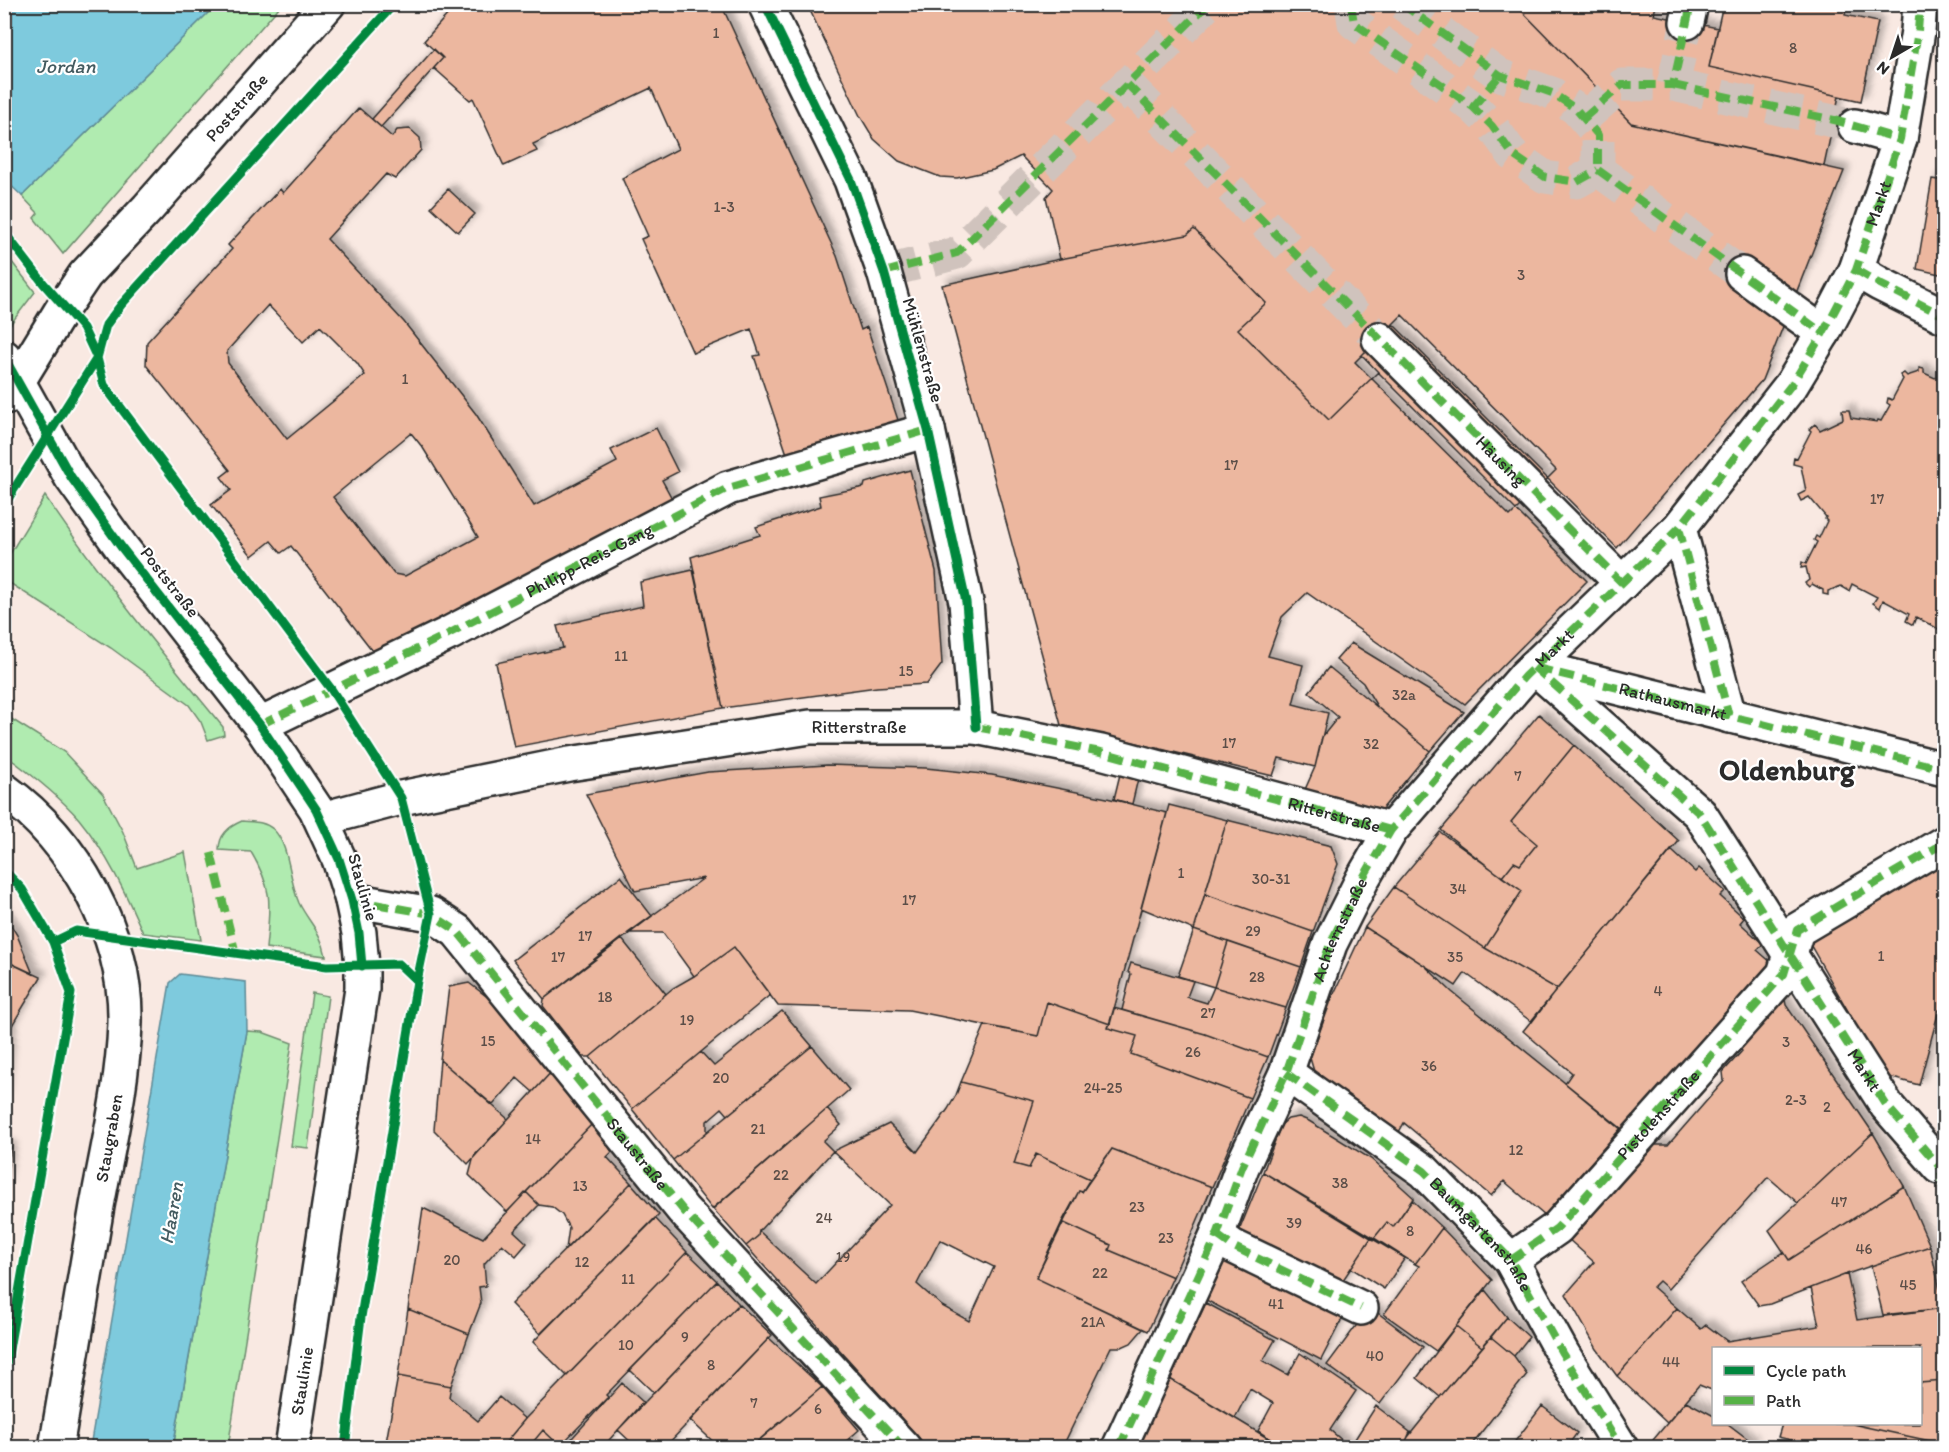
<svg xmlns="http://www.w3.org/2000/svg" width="1949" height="1452" font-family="Itim,sans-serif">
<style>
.green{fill:#b0ebb0;stroke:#6e8b6e;stroke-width:1.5}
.water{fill:#7ecadd;stroke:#5d8a96;stroke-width:1.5}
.building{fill:#ecb79f;stroke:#2b2b2b;stroke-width:1.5;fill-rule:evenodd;filter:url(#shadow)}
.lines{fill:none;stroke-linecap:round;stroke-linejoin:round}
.pedestrian-tunnel{stroke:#d0c3bd;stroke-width:33;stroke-dasharray:33 16;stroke-linecap:butt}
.pedestrian-casing{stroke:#2b2b2b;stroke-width:38}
.minor-casing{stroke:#2b2b2b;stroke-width:38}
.tertiary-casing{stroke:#2b2b2b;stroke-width:38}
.pedestrian{stroke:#fff;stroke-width:33}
.minor{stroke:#fff;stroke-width:33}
.tertiary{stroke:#fff;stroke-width:33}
.quiet{stroke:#56b246;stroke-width:8;stroke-dasharray:15 8;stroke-linecap:butt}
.cycleway-casing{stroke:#fff;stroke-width:13}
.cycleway{stroke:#00873e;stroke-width:9}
.labels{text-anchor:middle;stroke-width:4.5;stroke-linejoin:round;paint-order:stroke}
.number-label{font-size:15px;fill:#5b4e48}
.street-label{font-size:18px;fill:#2b2b2b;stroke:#fff}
.water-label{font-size:20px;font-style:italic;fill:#445b60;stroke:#fff}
.town-label{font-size:30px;font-weight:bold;fill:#2b2b2b;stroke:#fff}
</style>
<defs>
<filter id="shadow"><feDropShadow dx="5.5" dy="-5.5" stdDeviation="3" flood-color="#0004"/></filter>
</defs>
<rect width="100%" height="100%" fill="#f9e9e2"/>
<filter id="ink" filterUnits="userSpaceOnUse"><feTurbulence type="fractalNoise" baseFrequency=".0167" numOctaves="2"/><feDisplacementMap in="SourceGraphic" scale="12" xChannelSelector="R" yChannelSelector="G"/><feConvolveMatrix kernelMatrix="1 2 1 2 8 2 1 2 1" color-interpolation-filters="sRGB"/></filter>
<g filter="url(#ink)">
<path class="green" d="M216,5H281L63,254L34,218L38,213L22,196Z
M5,253L35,292L9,326L5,320Z
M45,496C100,577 161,652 223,727L224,735L208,740L201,722L189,705L111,648L5,580V562Z
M5,715L64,752L103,794L123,832L137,868L185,852L201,940L143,933C126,894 107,853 79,819C58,795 31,774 5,755Z
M242,821C253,822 264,821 273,829C290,845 289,881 299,903C309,923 321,931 326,956L266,948C270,905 274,891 251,852L219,850C219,835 228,827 242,821Z
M312,993L328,996L308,1148L291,1146Z
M247,1031L262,1032L292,1043L228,1447L173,1448Z"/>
<path class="water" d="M4,5L5,4L216,5L22,196L5,180Z
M180,974L246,982L247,1031L173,1447H90L170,983Z"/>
<path class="building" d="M457,4H721L837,256L861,330L867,327L900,426L790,463L754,356L760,355L751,329L693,353L641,239L648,236L622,178L678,149L651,88L533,144L537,151L504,166L473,98L470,100L434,68L443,58L424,41Z
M807,4H1515L1631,123L1844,171L1762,380L1617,548L1393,324L1362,355L1378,372L1329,420L1238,329L1266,303L1194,229L1187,235L1060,259L1046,197L1053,189L1021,156L993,170L957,178L940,177L899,161L874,139L860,116Z
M1515,4H1656L1654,15L1718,28L1709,67L1839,96L1824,166L1631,123Z
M1723,4H1847L1845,15L1878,22L1861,101L1709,67Z
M434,49L443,58L381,127L372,119Z
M359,108L392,137L397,130L410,129L420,138L421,150L395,179L386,174L327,239L404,322L476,414L534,506L617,462L611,450L656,428L678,472L662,480L675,504L396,654L372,650L291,546L281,553L271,541L252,556L211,505L231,490L221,477L230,470L146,365L147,342L232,249L228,245L280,189L283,193ZM268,305L303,342L320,326L357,363L365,375L287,439L228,363L227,351ZM411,433L423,448L478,537L405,576L394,574L333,497Z
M1932,179L1944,181V275L1917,269Z
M448,189L475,214L458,232L431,207Z
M1194,229L1266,303L1238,329L1329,420L1378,372L1587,581L1465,704L1307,593L1282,617L1268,656L1303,665L1293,704L1328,713L1315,767L1279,758L1273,776L1061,725L942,285L1060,259L1187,235Z
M1402,315L1556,470L1510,516L1355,362Z
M1919,368L1924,369V373L1935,378L1938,376L1941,380L1938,382L1942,403L1944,399V632L1916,617L1913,625L1906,621L1909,614L1883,600L1880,608L1873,603L1877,597L1852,584L1849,591L1841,586L1828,591V595L1823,594V590L1812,584L1809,587L1805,583L1809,580L1806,567L1801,568L1802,562L1806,564L1817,542L1814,540L1816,536L1819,538L1827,521L1825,519L1826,517L1809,497L1801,501L1798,495L1806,491L1801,466L1793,464L1794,457L1797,458L1811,431L1809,429L1815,424L1820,430L1843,419L1842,410H1849L1851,418L1877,422L1878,420L1881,421L1890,405L1887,403L1888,398L1892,400L1903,379L1900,375L1904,373L1907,376L1919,372Z
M910,470L936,571L942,664L927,684L877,687L723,708L691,557L760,535L756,527L821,506L819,496L864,487L865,483Z
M693,570L723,708L514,747L496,663L563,648L557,626L643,606L640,582Z
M1351,643L1464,712L1430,751L1378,708L1363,683L1336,660Z
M1329,667L1430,751L1373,820L1303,794L1315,767L1322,737L1338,717L1309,692Z
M1539,714L1574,745L1511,822L1537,844L1520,865L1514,862L1502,877L1441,830Z
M1128,741L1146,745L1132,804L1114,799Z
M1574,745L1679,841L1557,989L1485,948L1522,891L1502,877L1514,862L1520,865L1537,844L1511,822Z
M827,765L926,768L992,775L1107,798L1167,813L1110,1024L1047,1002L1038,1036L909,1010L778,1006L734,947L694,976L663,933H628L704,878L635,891L586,794L708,772Z
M1169,805L1227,820L1194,930L1141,908Z
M1227,820L1331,846L1338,864L1313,932L1205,894Z
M1440,832L1522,891L1485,948L1394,887Z
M1671,850L1695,872L1699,868L1725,891L1720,896L1744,918L1740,923L1763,944L1757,950L1781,971L1628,1135L1565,1083L1572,1073L1523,1031Z
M1944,855V1006L1943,1011L1939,1010L1919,1085L1885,1076L1803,932Z
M621,876L652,916L544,999L513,960Z
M1394,887L1485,948L1557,989L1532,1022L1465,973L1456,986L1365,927Z
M1205,894L1313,932L1301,967L1194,930Z
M4,914L17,935L33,974L4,960Z
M1365,927L1424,965L1452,992L1621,1128L1545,1216L1504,1181L1491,1196L1404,1123L1399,1132L1315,1075L1310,1058L1332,998Z
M1194,930L1228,942L1214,987L1178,976Z
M621,938L666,994L590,1057H583L543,1006L544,999Z
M1228,942L1301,967L1286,1008L1214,987Z
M734,947L770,995L632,1109L590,1057L673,988L694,976Z
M4,960L41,977L11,1027L4,1099Z
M1131,963L1193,981L1187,997L1207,1003L1214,987L1286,1008L1268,1057L1205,1034L1122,1010L1131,974L1128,972Z
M469,983L519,1021L554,1069L533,1092L517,1078L493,1105L440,1060L449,987Z
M1785,1000L1786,1005L1873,1133L1798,1203L1768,1177L1668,1289L1659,1281L1653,1287L1677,1308L1617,1376L1597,1349L1566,1294L1594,1262L1567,1238L1592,1211L1594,1212L1655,1145H1668L1724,1081L1723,1072L1742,1051L1723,1033L1769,1001Z
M1047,1002L1110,1024L1108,1028L1137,1036L1131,1054L1250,1098L1212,1187L1112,1149L1090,1179L1036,1154L1029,1168L1014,1164L1034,1101L961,1082L985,1025L1038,1036Z
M1114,1008L1205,1034L1268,1057L1250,1098L1131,1054L1137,1036L1108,1028Z
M782,1011L812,1046L728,1115L722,1108L707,1121V1132L673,1160L632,1109L701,1052L714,1066Z
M812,1046L849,1090L712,1209L673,1160Z
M440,1060L508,1119L468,1164L434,1130Z
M554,1069L594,1122L507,1212L469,1175L474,1156Z
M961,1082L1034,1101L1014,1164L1029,1168L1036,1154L1090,1179L1082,1192L1079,1191L1036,1278L1143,1329L1131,1343L1122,1347H1111L1062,1448H928L746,1246L758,1236L759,1231L833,1151L889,1124L917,1152L948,1109L956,1095ZM940,1240L994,1267L969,1321L942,1306L917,1284Z
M827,1109L841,1125L823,1141L833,1151L759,1231L758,1236L746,1246L713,1209Z
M1299,1117L1309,1121L1371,1159L1414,1198L1393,1227L1387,1222L1374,1238L1263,1172L1281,1125L1288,1119Z
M594,1122L612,1152L607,1157L631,1183L566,1249L569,1228L562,1215L552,1207L539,1205L526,1192Z
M1873,1133L1904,1186L1789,1260L1769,1230Z
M4,1146L11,1147L4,1186Z
M1112,1149L1212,1187L1173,1277L1109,1250L1111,1245L1062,1222L1079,1191L1082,1192Z
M833,1151L890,1205L816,1284L759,1231Z
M1263,1172L1371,1238L1339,1286L1237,1236Z
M631,1183L659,1215L540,1334L511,1304Z
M1904,1186L1930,1246L1847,1274L1770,1304L1759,1306L1741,1281L1784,1252L1789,1260Z
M526,1192L539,1205L514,1231L527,1243L516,1256L502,1244L484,1264L486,1286L479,1287L481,1303L469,1334L408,1309L423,1208L483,1238Z
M1412,1200L1442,1228L1415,1264L1374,1238L1387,1222L1393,1227Z
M655,1218L687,1252L567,1376L533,1342Z
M1062,1222L1111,1245L1109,1250L1173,1277L1148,1331L1036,1278Z
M1442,1228L1492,1280L1436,1351L1384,1314L1419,1266L1415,1264Z
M1371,1238L1405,1258L1384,1289L1351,1268Z
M1930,1246L1944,1308L1883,1315L1871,1266Z
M1227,1248L1347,1309L1321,1360L1204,1299Z
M687,1252L717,1281L606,1395L608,1397L560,1446L543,1430L528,1448H501L525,1419Z
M1847,1274L1857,1320L1944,1308V1381L1920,1383V1348H1714V1391L1699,1385L1667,1423L1617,1376L1677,1308L1701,1329L1706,1325L1727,1341L1819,1326L1811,1288Z
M717,1281L739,1304L654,1393L630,1370Z
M1485,1290L1507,1317L1482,1347L1456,1326Z
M1206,1303L1275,1340L1263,1361L1288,1375L1300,1353L1356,1391L1330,1430L1350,1447L1376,1406L1410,1432L1403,1448H1325L1321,1445L1319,1448H1284L1258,1431L1273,1403L1250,1389L1235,1418L1170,1379Z
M739,1304L772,1335L664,1448H637L618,1430Z
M1370,1307L1423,1347L1380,1404L1327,1365Z
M408,1309L469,1334L451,1386L398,1376Z
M1507,1317L1529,1337L1514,1356L1491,1337Z
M1456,1326L1482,1347L1440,1397L1417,1378Z
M1491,1337L1514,1356L1527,1374L1469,1448H1403L1408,1437L1440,1397Z
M769,1338L822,1387L750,1448H720L690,1420Z
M398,1376L451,1386L449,1397L478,1421L499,1397L525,1419L501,1448H385Z
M1170,1379L1284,1448H1142L1137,1443Z
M1944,1381V1444L1852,1424H1920V1383Z
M622,1383L643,1402L602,1448H563Z
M822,1387L859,1430L838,1448H754L753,1445Z
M1686,1401L1714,1416V1424H1728L1753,1443L1750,1448H1659L1653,1440Z
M1542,1406L1577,1433L1566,1448H1510Z
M1782,1424H1852L1944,1444V1448H1811L1812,1445L1778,1437Z
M543,1430L560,1446L561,1448H528Z
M850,1438L859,1448H838Z"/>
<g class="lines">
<path class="pedestrian-tunnel" d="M1351,4L1354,23L1473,107L1492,126L1513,155L1545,177L1577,182L1598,170
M1402,4L1500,75L1552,93L1576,109L1598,135V170
M1127,84L1379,339
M1673,85L1855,126
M1584,118L1622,85H1673L1687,22
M1598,170L1742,274
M884,272L957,253L1208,4"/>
<defs>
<g id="pedestrian">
<path d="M1687,22L1691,4"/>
<path d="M1855,126L1900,139"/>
<path d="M1856,270L1880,284L1944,316"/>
<path d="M1742,274L1823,333"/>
<path d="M1379,339L1622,583"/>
<path d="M1679,528L1729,716"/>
<path d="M1534,667L1700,814L1887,1106L1940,1167"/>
<path id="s1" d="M1539,668L1944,769"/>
<path d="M976,727L1101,752L1391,830"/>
<path d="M352,900L431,914L457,931L683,1210L904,1448"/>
<path id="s2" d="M1286,1073L1424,1171L1511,1260L1562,1353L1621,1448"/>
<path d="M1217,1235L1232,1246L1361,1308"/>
<path id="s3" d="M1511,1260L1557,1228L1784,974L1797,930L1944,843"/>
<path id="s4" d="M1119,1448L1217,1235L1242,1167L1286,1073L1330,944L1363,878L1391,830L1525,676L1679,528L1792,384L1823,333L1856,270L1900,139L1918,31L1920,4"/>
</g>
<g id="minor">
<path id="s5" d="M260,725L450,633L728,488L928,430"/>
<path id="s6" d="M322,819L401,798L569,764L810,727H976L966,602L928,430L884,272L851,180L765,4"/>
</g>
<g id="tertiary">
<path d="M4,357L71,477L122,548L260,725L316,809L339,859L352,900L359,933L362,966V989L292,1448"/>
<path id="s7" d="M9,396L64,306L85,275L148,208L328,4"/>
<path d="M4,790C75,841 127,935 125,1023C123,1084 108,1146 97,1206C83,1287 70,1367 56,1448"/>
</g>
</defs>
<use href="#pedestrian" class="pedestrian-casing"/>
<use href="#minor" class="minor-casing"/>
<use href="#tertiary" class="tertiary-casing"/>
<use href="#pedestrian" class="pedestrian"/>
<use href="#minor" class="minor"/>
<use href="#tertiary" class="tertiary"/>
<g class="quiet">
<path d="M1351,4L1354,23L1473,107L1492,126L1513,155L1545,177L1577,182L1598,170"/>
<path d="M1402,4L1500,75L1552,93L1576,109L1598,135V170"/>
<path d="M1920,4L1944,10"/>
<path id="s8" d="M1127,84L1622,583"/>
<path d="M1673,85L1834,120L1900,139"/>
<path d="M1473,107L1500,75"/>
<path d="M1584,118L1622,85H1673L1691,4"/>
<path d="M1598,170L1823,333"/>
<path d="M1856,270L1880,284L1944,316"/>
<path d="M884,272L957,253L1208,4"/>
<path d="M1679,528L1729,716"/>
<path id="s9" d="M1534,667L1700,814L1887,1106L1940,1167"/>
<path d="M1537,668L1944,769"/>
<path d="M260,725L450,633L728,488L928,430"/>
<path id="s10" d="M976,727L1101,752L1391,830"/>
<path d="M211,853L236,954"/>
<path id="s11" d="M352,900L431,914L457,931L683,1210L904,1448"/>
<path d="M1286,1073L1424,1171L1511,1260L1562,1353L1621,1448"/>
<path d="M1944,1150L1940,1167L1944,1191"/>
<path d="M1217,1235L1232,1246L1361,1308"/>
<path d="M1511,1260L1557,1228L1784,974L1797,930L1944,843"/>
<path d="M1119,1448L1217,1235L1242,1167L1286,1073L1330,944L1363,878L1391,830L1525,676L1679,528L1792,384L1823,333L1856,270L1900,139L1918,31L1920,4"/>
</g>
<defs>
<path id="cycleway" d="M765,4L851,180L884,272L928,430L966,602L976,727
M4,232L44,284L83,328L97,358L104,385L331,689L401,798L431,914L417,981L361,1317L345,1448
M4,357L71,477L122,548L260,725L316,809L339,859L352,900L359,933L362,966
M4,505L97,358L106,325L121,305L394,4
M4,870L22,889L53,942L71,993L4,1378
M53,942L76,931L327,966L399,964L417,981"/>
</defs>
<use href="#cycleway" class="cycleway-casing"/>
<use href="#cycleway" class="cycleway"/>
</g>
</g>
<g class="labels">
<g class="number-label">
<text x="716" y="38">1</text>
<text x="1793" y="53">8</text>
<text x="724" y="212">1-3</text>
<text x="1521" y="280">3</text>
<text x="405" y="384">1</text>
<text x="1231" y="470">17</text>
<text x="1877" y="504">17</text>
<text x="621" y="661">11</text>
<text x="906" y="676">15</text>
<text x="1404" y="700">32a</text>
<text x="1229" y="748">17</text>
<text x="1371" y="749">32</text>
<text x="1518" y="781">7</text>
<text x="1181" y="878">1</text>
<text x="1271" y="884">30-31</text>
<text x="1458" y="894">34</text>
<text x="909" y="905">17</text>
<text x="1253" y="936">29</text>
<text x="585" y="941">17</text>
<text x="1881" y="961">1</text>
<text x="558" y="962">17</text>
<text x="1455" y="962">35</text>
<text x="1257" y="982">28</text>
<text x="1658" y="996">4</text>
<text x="605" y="1002">18</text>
<text x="1208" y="1018">27</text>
<text x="687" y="1025">19</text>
<text x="488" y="1046">15</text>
<text x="1786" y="1047">3</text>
<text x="1193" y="1057">26</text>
<text x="1429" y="1071">36</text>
<text x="721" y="1083">20</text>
<text x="1103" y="1093">24-25</text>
<text x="1796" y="1105">2-3</text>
<text x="1827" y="1112">2</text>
<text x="758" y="1134">21</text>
<text x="533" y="1144">14</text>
<text x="1516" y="1155">12</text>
<text x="781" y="1180">22</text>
<text x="1340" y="1188">38</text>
<text x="580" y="1191">13</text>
<text x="1839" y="1207">47</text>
<text x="1137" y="1212">23</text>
<text x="824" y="1223">24</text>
<text x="1294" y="1228">39</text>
<text x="1410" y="1236">8</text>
<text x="1166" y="1243">23</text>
<text x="1864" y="1254">46</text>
<text x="843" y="1262">19</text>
<text x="452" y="1265">20</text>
<text x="582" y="1267">12</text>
<text x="1100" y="1278">22</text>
<text x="628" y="1284">11</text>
<text x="1908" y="1290">45</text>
<text x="1276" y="1309">41</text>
<text x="1093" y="1327">21A</text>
<text x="685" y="1342">9</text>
<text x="626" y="1350">10</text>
<text x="1375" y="1361">40</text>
<text x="1671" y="1367">44</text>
<text x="711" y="1370">8</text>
<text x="754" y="1408">7</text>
<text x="818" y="1414">6</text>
</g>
<g class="street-label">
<text dy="6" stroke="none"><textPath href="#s7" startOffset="369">Poststraße</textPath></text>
<text dy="6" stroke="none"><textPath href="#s4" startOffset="1478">Markt</textPath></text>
<text transform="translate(923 350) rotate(74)" y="6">Mühlenstraße</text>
<text dy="6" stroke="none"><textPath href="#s8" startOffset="531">Häusing</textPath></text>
<text dy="6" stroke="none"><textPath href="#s5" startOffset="368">Philipp-Reis-Gang</textPath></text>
<text transform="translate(170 582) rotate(52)" y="6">Poststraße</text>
<text dy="6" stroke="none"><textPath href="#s4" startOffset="921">Markt</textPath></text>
<text dy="6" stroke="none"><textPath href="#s1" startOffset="138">Rathausmarkt</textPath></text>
<text dy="6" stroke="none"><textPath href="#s6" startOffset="546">Ritterstraße</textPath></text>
<text dy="6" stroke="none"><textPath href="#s10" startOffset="369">Ritterstraße</textPath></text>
<text transform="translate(363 887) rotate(74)" y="6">Staulinie</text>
<text dy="6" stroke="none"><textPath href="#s4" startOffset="564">Achternstraße</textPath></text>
<text dy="6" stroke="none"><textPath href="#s9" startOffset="526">Markt</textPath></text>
<text dy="6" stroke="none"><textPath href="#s3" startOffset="208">Pistolenstraße</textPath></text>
<text transform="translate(109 1138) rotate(-80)" y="6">Staugraben</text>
<text dy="6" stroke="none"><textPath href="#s11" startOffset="398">Staustraße</textPath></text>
<text dy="6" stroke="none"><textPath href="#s2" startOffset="255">Baumgartenstraße</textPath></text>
<text transform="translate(302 1381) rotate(-81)" y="6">Staulinie</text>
</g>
<g class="water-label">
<text x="66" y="73">Jordan</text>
<text transform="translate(171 1213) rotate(-80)" y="7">Haaren</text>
</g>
<g class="town-label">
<text x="1787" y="780">Oldenburg</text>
</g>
</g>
<rect width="1949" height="1452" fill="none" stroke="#fff" stroke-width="24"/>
<rect x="12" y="12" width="1925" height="1428" fill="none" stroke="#2b2b2b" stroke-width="2" filter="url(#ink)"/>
<rect x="1712" y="1347" width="210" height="78" fill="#ffffff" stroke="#aaaaaa" stroke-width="1.5"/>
<rect x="1724" y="1366" width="30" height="9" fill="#00873e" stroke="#aaaaaa" stroke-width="1.5"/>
<text x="1766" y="1377" font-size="18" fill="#2b2b2b">Cycle path</text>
<rect x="1724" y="1396" width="30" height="9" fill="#56b246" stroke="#aaaaaa" stroke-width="1.5"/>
<text x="1766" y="1407" font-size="18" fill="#2b2b2b">Path</text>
<g transform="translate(1892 57) rotate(219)" stroke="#ffffff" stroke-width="4.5" paint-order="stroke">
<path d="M0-4.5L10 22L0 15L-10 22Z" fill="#2b2b2b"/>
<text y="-9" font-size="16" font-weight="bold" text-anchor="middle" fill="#2b2b2b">N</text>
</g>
</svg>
